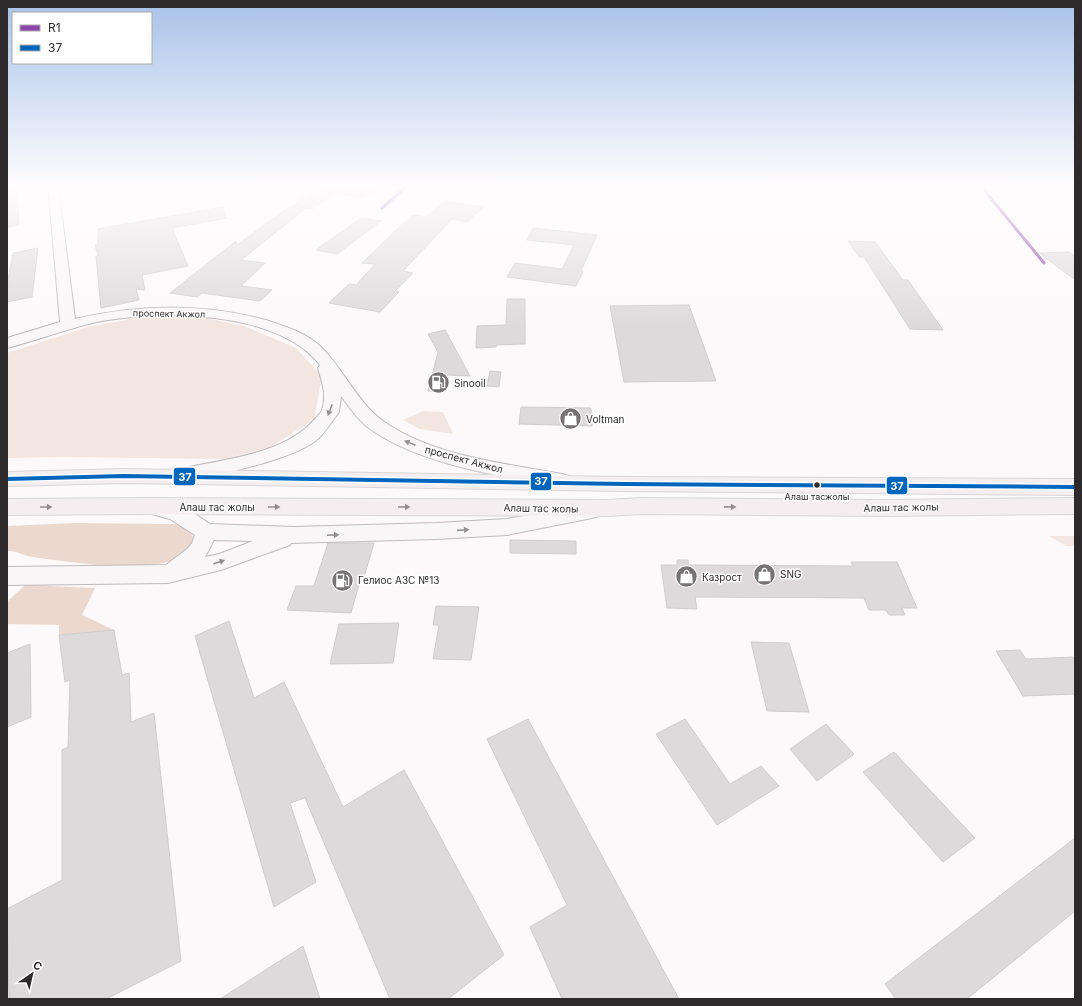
<svg xmlns="http://www.w3.org/2000/svg" width="1082" height="1006" viewBox="0 0 1082 1006" font-family="Inter,sans-serif">
	<rect width="100%" height="100%" fill="#fdf9fa"/>
	<path fill="#f3e5e0" d="M196,316L244,326L296,348L322,376L314,420L268,448L223,459L63,457L7,458V353L88,327L141,317Z
		M423,411L443,412L453,434L420,429L403,420Z
		M1049,536H1075V546H1066Z"/>
	<path fill="#ebd9d0" d="M74,523L176,524L192,532L194,542C187,548 181,556 173,560C143,573 66,562 33,557C24,556 16,550 7,551V526Z
		M25,585L95,588L82,615L114,630L59,635V625L7,624V602Z"/>
	<path fill="#dedadb" stroke="#cfcccc" d="M326,186H384L361,198L335,192L312,209L292,206L306,196Z
		M7,189H17L19,225L7,227Z
		M444,201L483,207L467,222L452,219L403,271L413,273L395,291L399,292L380,312L329,303L349,284L356,285L375,264L362,263L412,215L426,217Z
		M223,207L227,218L172,228L188,266L142,275L145,290L136,289L139,300L101,308L96,256H98L95,245L98,244V229Z
		M289,207L305,209L241,260L265,263L241,286L272,290L260,301L202,293L197,297L170,293L236,241L237,245Z
		M361,218L381,221L337,254L316,250Z
		M533,228L597,235L581,271L583,272L576,286L507,277L515,263L562,269L574,245L527,240Z
		M848,241L875,242L903,280H908L943,330L910,329L864,257H859Z
		M38,248L32,297L7,302V286L13,253Z
		M1069,252L1075,256V280L1039,253Z
		M507,299H525V344L496,345V347L476,348L477,326L506,325Z
		M689,305L716,381L624,382L610,306Z
		M445,330L470,376L448,375L445,391H428L438,352L428,334Z
		M490,371L501,372L499,387L487,386Z
		M521,407L591,408L592,426L519,424Z
		M510,540L576,541V554L510,553Z
		M328,543H374L365,574H362L351,613L287,610L296,586H314Z
		M677,560H688L689,565L853,566L851,562H897L917,608H902L905,615H889L886,610H869L864,598L695,597L697,609L667,608L661,565H677Z
		M436,606L479,607L471,660L433,659L439,625H433Z
		M229,621L254,698L284,682L343,807L404,770L504,955L448,999H390L305,798L290,803L316,882L274,907L195,636Z
		M399,623L393,663L330,664L339,624Z
		M114,630L122,675L129,673L131,722L154,713L181,961L106,999H9L7,909L62,880V750L68,747L70,680L65,682L59,635Z
		M751,642L789,643L809,712L767,711Z
		M30,644L31,717L7,727V653Z
		M1020,650L1026,659L1075,657V694L1023,696L996,651Z
		M528,719L679,999H562L530,927L567,905L487,739Z
		M685,719L730,784L761,766L779,786L717,825L656,734Z
		M826,724L854,754L817,781L790,749Z
		M894,752L975,838L943,862L863,772Z
		M1075,838V911L967,999H896L885,984Z
		M303,946L320,999H220Z"/>
	<g fill="none" stroke-linecap="round" stroke-linejoin="round">
		<defs>
			<path id="secondary" d="M48,186H58L75,319C138,304 203,303 266,320C284,326 305,332 320,346C345,370 358,406 389,425C439,457 504,463 562,474L569,476L572,481L569,486L562,488C503,476 427,466 376,433C361,424 351,410 341,396L339,412L336,416C331,423 325,432 319,438C292,462 212,475 175,484L168,482L165,477L168,472C214,459 282,458 315,419C317,416 321,413 322,410C327,395 322,382 318,368L320,365C277,310 160,310 97,322C66,329 38,340 7,348V338L60,322Z
				M151,500L183,508L195,514L210,524L294,527L436,523L507,519L592,504L599,506L602,511L599,516L592,518L507,535L436,539L291,543L290,545L221,570L168,583L7,585V567L166,565L187,549L192,543L195,535L170,519L144,512L141,507L144,502ZM214,540L253,541L219,554L205,557Z"/>
			<path id="primary" d="M123,469L624,477L1075,479V495L624,491L123,483L7,486V472Z
				M147,498L606,500L641,498L885,500L1075,498V514L885,516L641,514L606,516L147,514L7,515V499Z"/>
		</defs>
		<use href="#secondary" stroke="#bebabb" stroke-width="2"/>
		<use href="#primary" stroke="#d9d6d7" stroke-width="2"/>
		<use href="#secondary" fill="#f9f6f7" fill-rule="evenodd"/>
		<use href="#primary" fill="#f4eef1" fill-rule="evenodd"/>
		<defs>
			<path id="bus-1" d="M7,479L123,476L624,484L1075,487"/>
		</defs>
		<use href="#bus-1" stroke="#fff" stroke-width="7"/>
		<use href="#bus-1" stroke="#0065bd" stroke-width="4"/>
		<defs>
			<path id="rail-1" d="M986,186L985,191L1044,263
				M382,208L407,186"/>
		</defs>
		<use href="#rail-1" stroke="#fff" stroke-width="5"/>
		<use href="#rail-1" stroke="#8e44ad" stroke-width="3"/>
	</g>
	<defs><path id="oneway-solid" d="M-6-.8H1V-3.2L6.5 0L1 3.2V.8H-6Z"/></defs>
	<g fill="#949091">
		<use href="#oneway-solid" transform="translate(330 410) rotate(111)"/>
		<use href="#oneway-solid" transform="translate(410 443) rotate(-158)"/>
		<use href="#oneway-solid" transform="translate(463 530) rotate(-4)"/>
		<use href="#oneway-solid" transform="translate(333 535) rotate(-2)"/>
		<use href="#oneway-solid" transform="translate(219 562) rotate(-18)"/>
	</g>
	<g fill="#918c8e">
		<use href="#oneway-solid" transform="translate(46 507)"/>
		<use href="#oneway-solid" transform="translate(274 507)"/>
		<use href="#oneway-solid" transform="translate(404 507)"/>
		<use href="#oneway-solid" transform="translate(730 507) rotate(1)"/>
	</g>
	<linearGradient id="sky" x2="0" y2="1"><stop stop-color="#a8c2e9"/><stop offset="0.57" stop-color="#fefcfd"/><stop offset="1" stop-color="#fefcfd" stop-opacity="0"/></linearGradient>
	<rect width="1082" height="327" fill="url(#sky)"/>
	<defs>
		<symbol id="fuel-disc" viewBox="-11 -11 22 22"><circle r="9.5" fill="#767273" stroke="#fff"/><path d="M-5.5-6h7V0h2V4h1.3V-2.5L3-4.5l.8-.8L6-3V5H2.5V1h-1V6h-7ZM-4.2-4.7v3.2H.2V-4.7Z" fill="#fff"/></symbol>
		<symbol id="shop-disc" viewBox="-11 -11 22 22"><circle r="9.5" fill="#767273" stroke="#fff"/><path d="M-5-2.5h2.3a2.7 3.5 0 0 1 5.4 0H5L5.5 6h-11ZM-1.5-2.5h3a1.5 2.3 0 0 0-3 0Z" fill="#fff"/></symbol>
	</defs>
	<g fill-rule="evenodd">
		<use href="#fuel-disc" x="426" y="370" width="25" height="25"/>
		<use href="#shop-disc" x="558" y="406" width="25" height="25"/>
		<use href="#shop-disc" x="752" y="562" width="25" height="25"/>
		<use href="#shop-disc" x="674" y="564" width="25" height="25"/>
		<use href="#fuel-disc" x="330" y="568" width="25" height="25"/>
	</g>
	<circle fill="#2e2a2b" stroke="#fff" stroke-width="1.5" cx="817" cy="485" r="3.5"/>
	<g text-anchor="middle" stroke-width="3" stroke-linejoin="round" paint-order="stroke">
		<g font-size="9" fill="#2e2a2b" stroke="#fff">
			<text transform="translate(169 314) rotate(1)" y="3">проспект Акжол</text>
		</g>
		<g font-size="9" fill="#2e2a2b" stroke="#fff">
			<text x="817" y="500">Алаш тасжолы</text>
		</g>
		<g font-size="10" fill="#2e2a2b" stroke="#fff" text-anchor="start">
			<text x="454" y="387">Sinooil</text>
			<text x="586" y="423">Voltman</text>
			<text x="780" y="578">SNG</text>
			<text x="702" y="581">Казрост</text>
			<text x="358" y="584">Гелиос АЗС №13</text>
		</g>
		<g font-size="10" fill="#2e2a2b" stroke="#fff">
			<text transform="translate(464 459) rotate(15)" y="4">проспект Акжол</text>
			<text x="217" y="511">Алаш тас жолы</text>
			<text transform="translate(901 507) rotate(-1)" y="4">Алаш тас жолы</text>
			<text transform="translate(541 508) rotate(1)" y="4">Алаш тас жолы</text>
		</g>
	</g>
	<g stroke="#fff" stroke-width="1.5">
		<rect x="173" y="467" width="23" height="19" rx="4" fill="#0065bd"/>
		<rect x="530" y="472" width="22" height="19" rx="4" fill="#0065bd"/>
		<rect x="886" y="476" width="22" height="19" rx="4" fill="#0065bd"/>
	</g>
	<g font-size="11" text-anchor="middle" font-weight="bold" fill="#fff">
		<text x="185" y="481">37</text>
		<text x="541" y="485">37</text>
		<text x="897" y="490">37</text>
	</g>
	<rect width="1082" height="1006" fill="none" stroke="#2e2a2b" stroke-width="16"/>
	<rect x="12" y="12" width="140" height="52" fill="#ffffff" stroke="#abaaaa"/>
	<rect x="20" y="25" width="20" height="6" fill="#8e44ad" stroke="#abaaaa"/>
	<text x="48" y="32" font-size="12" fill="#2e2a2b">R1</text>
	<rect x="20" y="45" width="20" height="6" fill="#0065bd" stroke="#abaaaa"/>
	<text x="48" y="52" font-size="12" fill="#2e2a2b">37</text>
	<g transform="translate(32 974) rotate(34)" stroke="#ffffff" stroke-width="3" paint-order="stroke">
	<path d="M0-3L7 15L0 10L-7 15Z" fill="#2e2a2b"/>
	<text y="-6" font-size="11" font-weight="bold" text-anchor="middle" fill="#2e2a2b">С</text>
	</g>
</svg>
